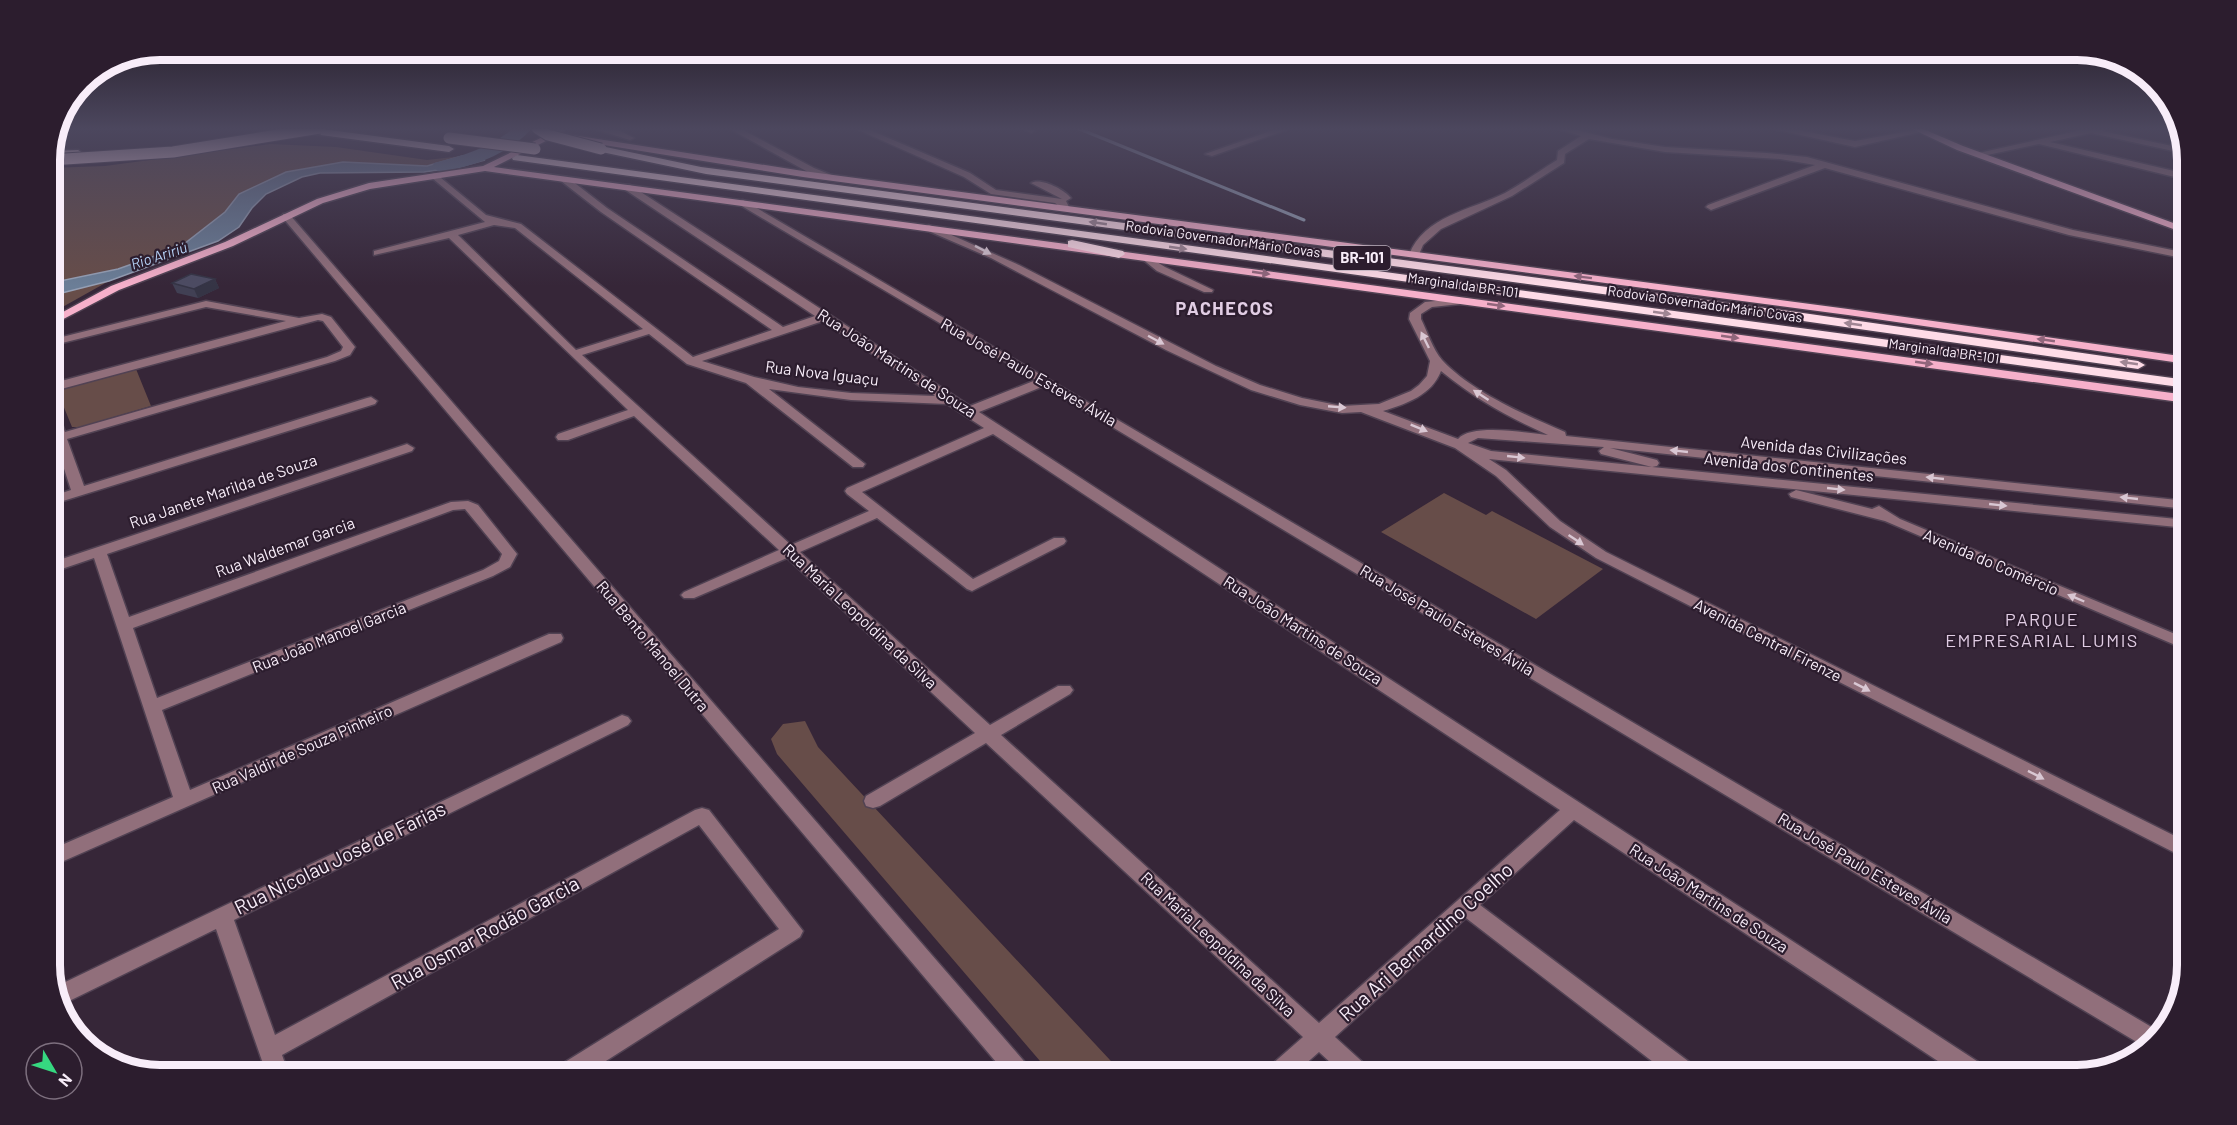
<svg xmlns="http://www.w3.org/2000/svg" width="2237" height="1125" viewBox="0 0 2237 1125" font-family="Barlow,sans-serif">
	<rect width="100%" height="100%" fill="#362638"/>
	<path fill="#674d49" d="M270,144L336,147L427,160L462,156L427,166L343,162L239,194L225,212L180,247L118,269L50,283V168L105,166Z
		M109,281L50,314V296Z
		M136,369L151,406L80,427H72L58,393L66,388Z
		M1444,493L1486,515L1492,511L1603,569L1536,619L1381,532Z
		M805,721L818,747L1124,1075H1052L777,754L771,739L783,724Z"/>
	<path fill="#6b7e97" stroke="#959fb4" stroke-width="1.5" d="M462,156L485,160L459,167L424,172L320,173L302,177L266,194L252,208L239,227L218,241L109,281L50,296V283L118,269L180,247L225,212L239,194L286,172L343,162L427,166Z"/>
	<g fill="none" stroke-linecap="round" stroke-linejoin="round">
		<path stroke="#959fb4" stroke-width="3" d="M1077,128L1304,220"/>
		<path fill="#6b7e97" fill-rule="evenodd" d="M514,128H532C510,154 472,167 440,172L432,167L434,163C464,156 489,148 514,128Z"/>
		<defs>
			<path id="minor" d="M557,128H567L556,136H550V132Z
				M591,128L620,131L634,138L630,140Z
				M728,128H739L814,168L839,178L835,181L808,172Z
				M854,128H865L970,173L996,190L1062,199L1031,183C1040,177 1064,189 1071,198L1066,201L1069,207L1064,210L1055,203L991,194L964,177Z
				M1021,128H1032L1035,131L1031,133Z
				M1279,128H1292L1212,156L1205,154Z
				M1555,128H1569L1612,139L1665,147L1767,153L1807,157L2073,230L2187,253V259L2069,235L1825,168L1711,210L1706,207L1708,205L1815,165L1780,159L1665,152L1589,139L1565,154L1564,163L1512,196L1441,229L1423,245L1418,257H1410L1409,255C1424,216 1471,210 1505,193C1523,183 1539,171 1557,160L1558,151L1581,136Z
				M1769,128H1787L1855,141L1921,129L1925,131L1855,147Z
				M2091,128H2108L2102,131L2186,149L2187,154L2091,133L2050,142L2187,174V180L2039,144L1978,157L1974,154Z
				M435,173L486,215L521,224L693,357L772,330L601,212L561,181V177H567L607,208L783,327L815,316L624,189V185H630L970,406L1036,380L735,202L743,200L2160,1032L2145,1047L1044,386L979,412L1986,1067L1990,1075H1959L1574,820L1480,905L1696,1067L1699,1075H1670L1466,918L1335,1037L1368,1067L1371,1075H1344L1319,1052L1293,1075H1266L1269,1067L1303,1037L986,743L880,806L873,808L866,806L864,801L866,796L975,733L787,558L694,598H684L681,595L684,592L779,550L634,416L568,440H558L556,437L558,434L628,410L449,238L374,255V251L485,222L432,178V174ZM494,225L515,228L643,329L576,350L458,235ZM823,321L935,396L851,393L798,387L754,377L702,361ZM649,334L687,364L746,383L853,467H863L865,464L769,389L851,400L947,404L984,428L847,488L845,491L847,494L869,511L791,545L582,355ZM993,434L1560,810L1319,1023L1001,735L1070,694L1073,690L1070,686H1058L990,725L800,552L877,518L967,589L972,591L1064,544L1066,541L1064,538H1054L973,579L862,492Z
				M283,214H289L1029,1067L1032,1075H1007L283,218Z
				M929,225L1019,265L1216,366L1260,385L1302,398L1342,406L1379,404L1411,391L1419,385L1427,376L1430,361L1409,319L1410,313L1425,302L1466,298L1470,299V303L1432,307L1421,314V319C1427,331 1433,350 1442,360C1472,392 1525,415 1565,432L1566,436L2187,501V509L1610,448L1657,460L1659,463L1657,466L1652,467L1601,454L1599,451L1604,447L1478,438L1468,443L1491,451L2187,520V528L1489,459L1506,470L1560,521L1606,552L2187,842V859L1596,558L1550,527L1496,476L1455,448L1361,412L1342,413L1300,405L1251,390L1166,350L991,258L926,230V226ZM1441,371C1477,400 1506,416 1548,435C1527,433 1472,423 1458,439L1383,411C1406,404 1432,395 1441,371Z
				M1146,255L1165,267L1213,290L1212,292H1204L1157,271L1141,258Z
				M206,301L299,318L322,314L331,317L355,347L350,355L335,361L67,439L84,486L367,398L371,397L377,401L375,404L50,505V497L71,490L50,426V404L56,408L65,432L327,357L341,351L343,347L323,321L318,320L50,392V384L286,321L206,307L50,346V340Z
				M407,444L414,448L412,451L107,554L129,617L451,502L468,501L478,505L517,554L510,567L493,576L162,710L190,790L549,634H561L563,638L561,642L50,867V850L173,797L94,558L50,573V563ZM465,509L502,554L499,561L483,570L157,698L133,628L453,510Z
				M1796,490L1872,509L1879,506L1900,519L2187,639V650L1885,521L1791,497L1789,494Z
				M622,715L628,717L631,721L628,725L234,920L275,1035L695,810L702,808L709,810L803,931L800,937L584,1075H553L557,1067L779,929L699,825L282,1055L289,1075H267L216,929L61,1005L55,987Z"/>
			<path id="major" d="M1910,128H1921L1963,146L2187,228V234L1957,150Z
				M553,132L803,171L1848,309L2187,357V364L1848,315L803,177L554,137L494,167L2187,395V403L485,171L370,189L323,203L233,246L119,290L50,326V319L111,286L225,242L317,199L369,183L483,166Z"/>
			<path id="highway" d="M294,128H315L449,146L454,149L449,152L298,132Z
				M601,146L701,167L1796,312L2138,361L2145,365L2138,369L1796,320L706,174L597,151L596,149Z
				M78,150L83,153L82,155L50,157L51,151Z
				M517,155L2187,380V388L513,160L512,158Z
				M1072,240L1123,251L1125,254L1119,258L1068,247V241Z"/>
		</defs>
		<use href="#minor" stroke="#514253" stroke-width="3"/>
		<use href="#major" stroke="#514253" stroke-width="3"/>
		<use href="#highway" stroke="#514253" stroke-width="3"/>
		<use href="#minor" fill="#916f7b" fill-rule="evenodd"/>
		<use href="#major" fill="#f6b0ca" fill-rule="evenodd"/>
		<use href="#highway" fill="#fedbe7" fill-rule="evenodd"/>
		<defs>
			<path id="highway-bridge" d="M537,128L548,135L601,149
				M449,138L535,149
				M50,160L173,152L320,128"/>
		</defs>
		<use href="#highway-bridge" stroke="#514253" stroke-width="13" stroke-linecap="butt"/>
		<use href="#highway-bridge" stroke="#fedbe7" stroke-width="11"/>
	</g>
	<path fill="#414054" d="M215,279L219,288L198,298L177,293L172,283Z"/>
	<path fill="#353445" d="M215,279L219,288L198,298L194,289Z"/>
	<path fill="#4c4b62" stroke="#353445" stroke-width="1.5" d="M191,274L215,279L194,289L172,283Z"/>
	<defs><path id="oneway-solid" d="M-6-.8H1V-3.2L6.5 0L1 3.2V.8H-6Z" transform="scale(1.5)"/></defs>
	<g fill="#a08694">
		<use href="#oneway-solid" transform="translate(1098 223) rotate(-172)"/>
		<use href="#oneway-solid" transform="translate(1178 248) rotate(8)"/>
		<use href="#oneway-solid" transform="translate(1662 313) rotate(8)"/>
		<use href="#oneway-solid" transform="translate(1853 324) rotate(-172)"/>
		<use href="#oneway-solid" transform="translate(2129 363) rotate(-172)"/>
	</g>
	<g fill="#d9c7d3">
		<use href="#oneway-solid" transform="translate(983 250) rotate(27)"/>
		<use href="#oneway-solid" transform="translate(1156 340) rotate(28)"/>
		<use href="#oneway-solid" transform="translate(1425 340) rotate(-116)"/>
		<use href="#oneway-solid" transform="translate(1481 395) rotate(-147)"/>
		<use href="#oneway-solid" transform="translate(1337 407) rotate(5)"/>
		<use href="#oneway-solid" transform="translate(1419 428) rotate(22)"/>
		<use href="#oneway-solid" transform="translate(1679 451) rotate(-174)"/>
		<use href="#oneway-solid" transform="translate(1516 457) rotate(6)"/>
		<use href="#oneway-solid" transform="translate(1935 478) rotate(-174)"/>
		<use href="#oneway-solid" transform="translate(1836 489) rotate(6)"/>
		<use href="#oneway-solid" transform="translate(2129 498) rotate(-174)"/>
		<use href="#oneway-solid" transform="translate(1998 505) rotate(6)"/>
		<use href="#oneway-solid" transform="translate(1576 540) rotate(34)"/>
		<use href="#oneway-solid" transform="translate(2076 598) rotate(-157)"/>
		<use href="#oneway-solid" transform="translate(1862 687) rotate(27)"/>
		<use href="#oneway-solid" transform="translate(2036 775) rotate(27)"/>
	</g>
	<g fill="#91667c">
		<use href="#oneway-solid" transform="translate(1261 273) rotate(8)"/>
		<use href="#oneway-solid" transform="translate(1583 277) rotate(-173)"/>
		<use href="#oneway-solid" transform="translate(1496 305) rotate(8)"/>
		<use href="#oneway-solid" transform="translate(1730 337) rotate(8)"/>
		<use href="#oneway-solid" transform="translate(2046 340) rotate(-172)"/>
		<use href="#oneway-solid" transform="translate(1924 363) rotate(8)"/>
	</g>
	<linearGradient id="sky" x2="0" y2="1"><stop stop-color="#1e151f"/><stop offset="0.45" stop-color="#4c475e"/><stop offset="1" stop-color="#4c475e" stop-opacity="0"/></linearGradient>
	<rect width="2237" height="286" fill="url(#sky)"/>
	<g text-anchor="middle" stroke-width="4.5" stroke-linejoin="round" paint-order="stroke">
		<g font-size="14" fill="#f8edf9" stroke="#2c1d2e">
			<text transform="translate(1223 239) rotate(8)" y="5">Rodovia Governador Mário Covas</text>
			<text transform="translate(1463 285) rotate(8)" y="5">Marginal da BR-101</text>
			<text transform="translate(1705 304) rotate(8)" y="5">Rodovia Governador Mário Covas</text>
			<text transform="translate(1944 351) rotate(8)" y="5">Marginal da BR-101</text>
		</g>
		<g font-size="15" font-style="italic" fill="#b6d2f7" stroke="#2c1d2e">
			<text transform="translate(159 256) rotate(-18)" y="5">Rio Aririú</text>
		</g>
		<rect fill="#2c1d2e" stroke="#bbafbc" stroke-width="1.5" x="1333.5" y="246" width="57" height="24" rx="4.5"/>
		<g font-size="15" font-weight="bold" fill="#f8edf9">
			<text x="1362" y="263">BR-101</text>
		</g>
		<g font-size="16" fill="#f8edf9" stroke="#2c1d2e">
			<text transform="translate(897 363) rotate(33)" y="6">Rua João Martins de Souza</text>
			<text transform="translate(1029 372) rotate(30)" y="6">Rua José Paulo Esteves Ávila</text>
			<text transform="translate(822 373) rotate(7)" y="6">Rua Nova Iguaçu</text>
			<text transform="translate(1824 450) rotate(6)" y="6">Avenida das Civilizações</text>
			<text transform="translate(1789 467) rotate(6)" y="6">Avenida dos Continentes</text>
			<text transform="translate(223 491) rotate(-19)" y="6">Rua Janete Marilda de Souza</text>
			<text transform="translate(285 547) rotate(-20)" y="6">Rua Waldemar Garcia</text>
			<text transform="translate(1991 562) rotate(23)" y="6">Avenida do Comércio</text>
			<text transform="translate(860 616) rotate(43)" y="6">Rua Maria Leopoldina da Silva</text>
			<text transform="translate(1447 620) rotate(31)" y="6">Rua José Paulo Esteves Ávila</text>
			<text transform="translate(1303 630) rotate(33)" y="6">Rua João Martins de Souza</text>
			<text transform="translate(329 637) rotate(-22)" y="6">Rua João Manoel Garcia</text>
			<text transform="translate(1768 640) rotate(27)" y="6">Avenida Central Firenze</text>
			<text transform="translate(653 646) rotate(50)" y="6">Rua Bento Manoel Dutra</text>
			<text transform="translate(302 749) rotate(-24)" y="6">Rua Valdir de Souza Pinheiro</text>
			<text transform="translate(1865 868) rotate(31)" y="6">Rua José Paulo Esteves Ávila</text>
			<text transform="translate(1709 898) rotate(33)" y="6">Rua João Martins de Souza</text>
			<text transform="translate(1218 944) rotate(43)" y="6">Rua Maria Leopoldina da Silva</text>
		</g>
		<g font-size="18" font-weight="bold" letter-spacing="1.5" fill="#e1cde4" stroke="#2c1d2e">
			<text x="1225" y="315">PACHECOS</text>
		</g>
		<g font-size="18" letter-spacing="1.5" fill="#e1cde4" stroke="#2c1d2e">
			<text x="2042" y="626">PARQUE<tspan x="2042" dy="21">EMPRESARIAL LUMIS</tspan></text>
		</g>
		<g font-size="20" fill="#f8edf9" stroke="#2c1d2e">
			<text transform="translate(340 858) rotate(-26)" y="7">Rua Nicolau José de Farias</text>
			<text transform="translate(485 933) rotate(-29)" y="7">Rua Osmar Rodão Garcia</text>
			<text transform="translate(1426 942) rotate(-42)" y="7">Rua Ari Bernardino Coelho</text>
		</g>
	</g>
	<path d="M0 0H2237V1125H0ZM160 60H2077A100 100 0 0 1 2177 160V965A100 100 0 0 1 2077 1065H160A100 100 0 0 1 60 965V160A100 100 0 0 1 160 60Z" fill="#2c1d2e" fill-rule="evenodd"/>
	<path fill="none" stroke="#f8edf9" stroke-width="8" d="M160 60H2077A100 100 0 0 1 2177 160V965A100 100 0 0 1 2077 1065H160A100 100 0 0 1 60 965V160A100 100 0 0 1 160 60Z"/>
	<g transform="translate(54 1071) rotate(129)"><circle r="28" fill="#2c1d2e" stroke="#7e707f" stroke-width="1.5"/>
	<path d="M0-4.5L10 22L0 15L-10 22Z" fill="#36d880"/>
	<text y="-9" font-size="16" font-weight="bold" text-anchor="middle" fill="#f8edf9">N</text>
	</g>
</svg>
